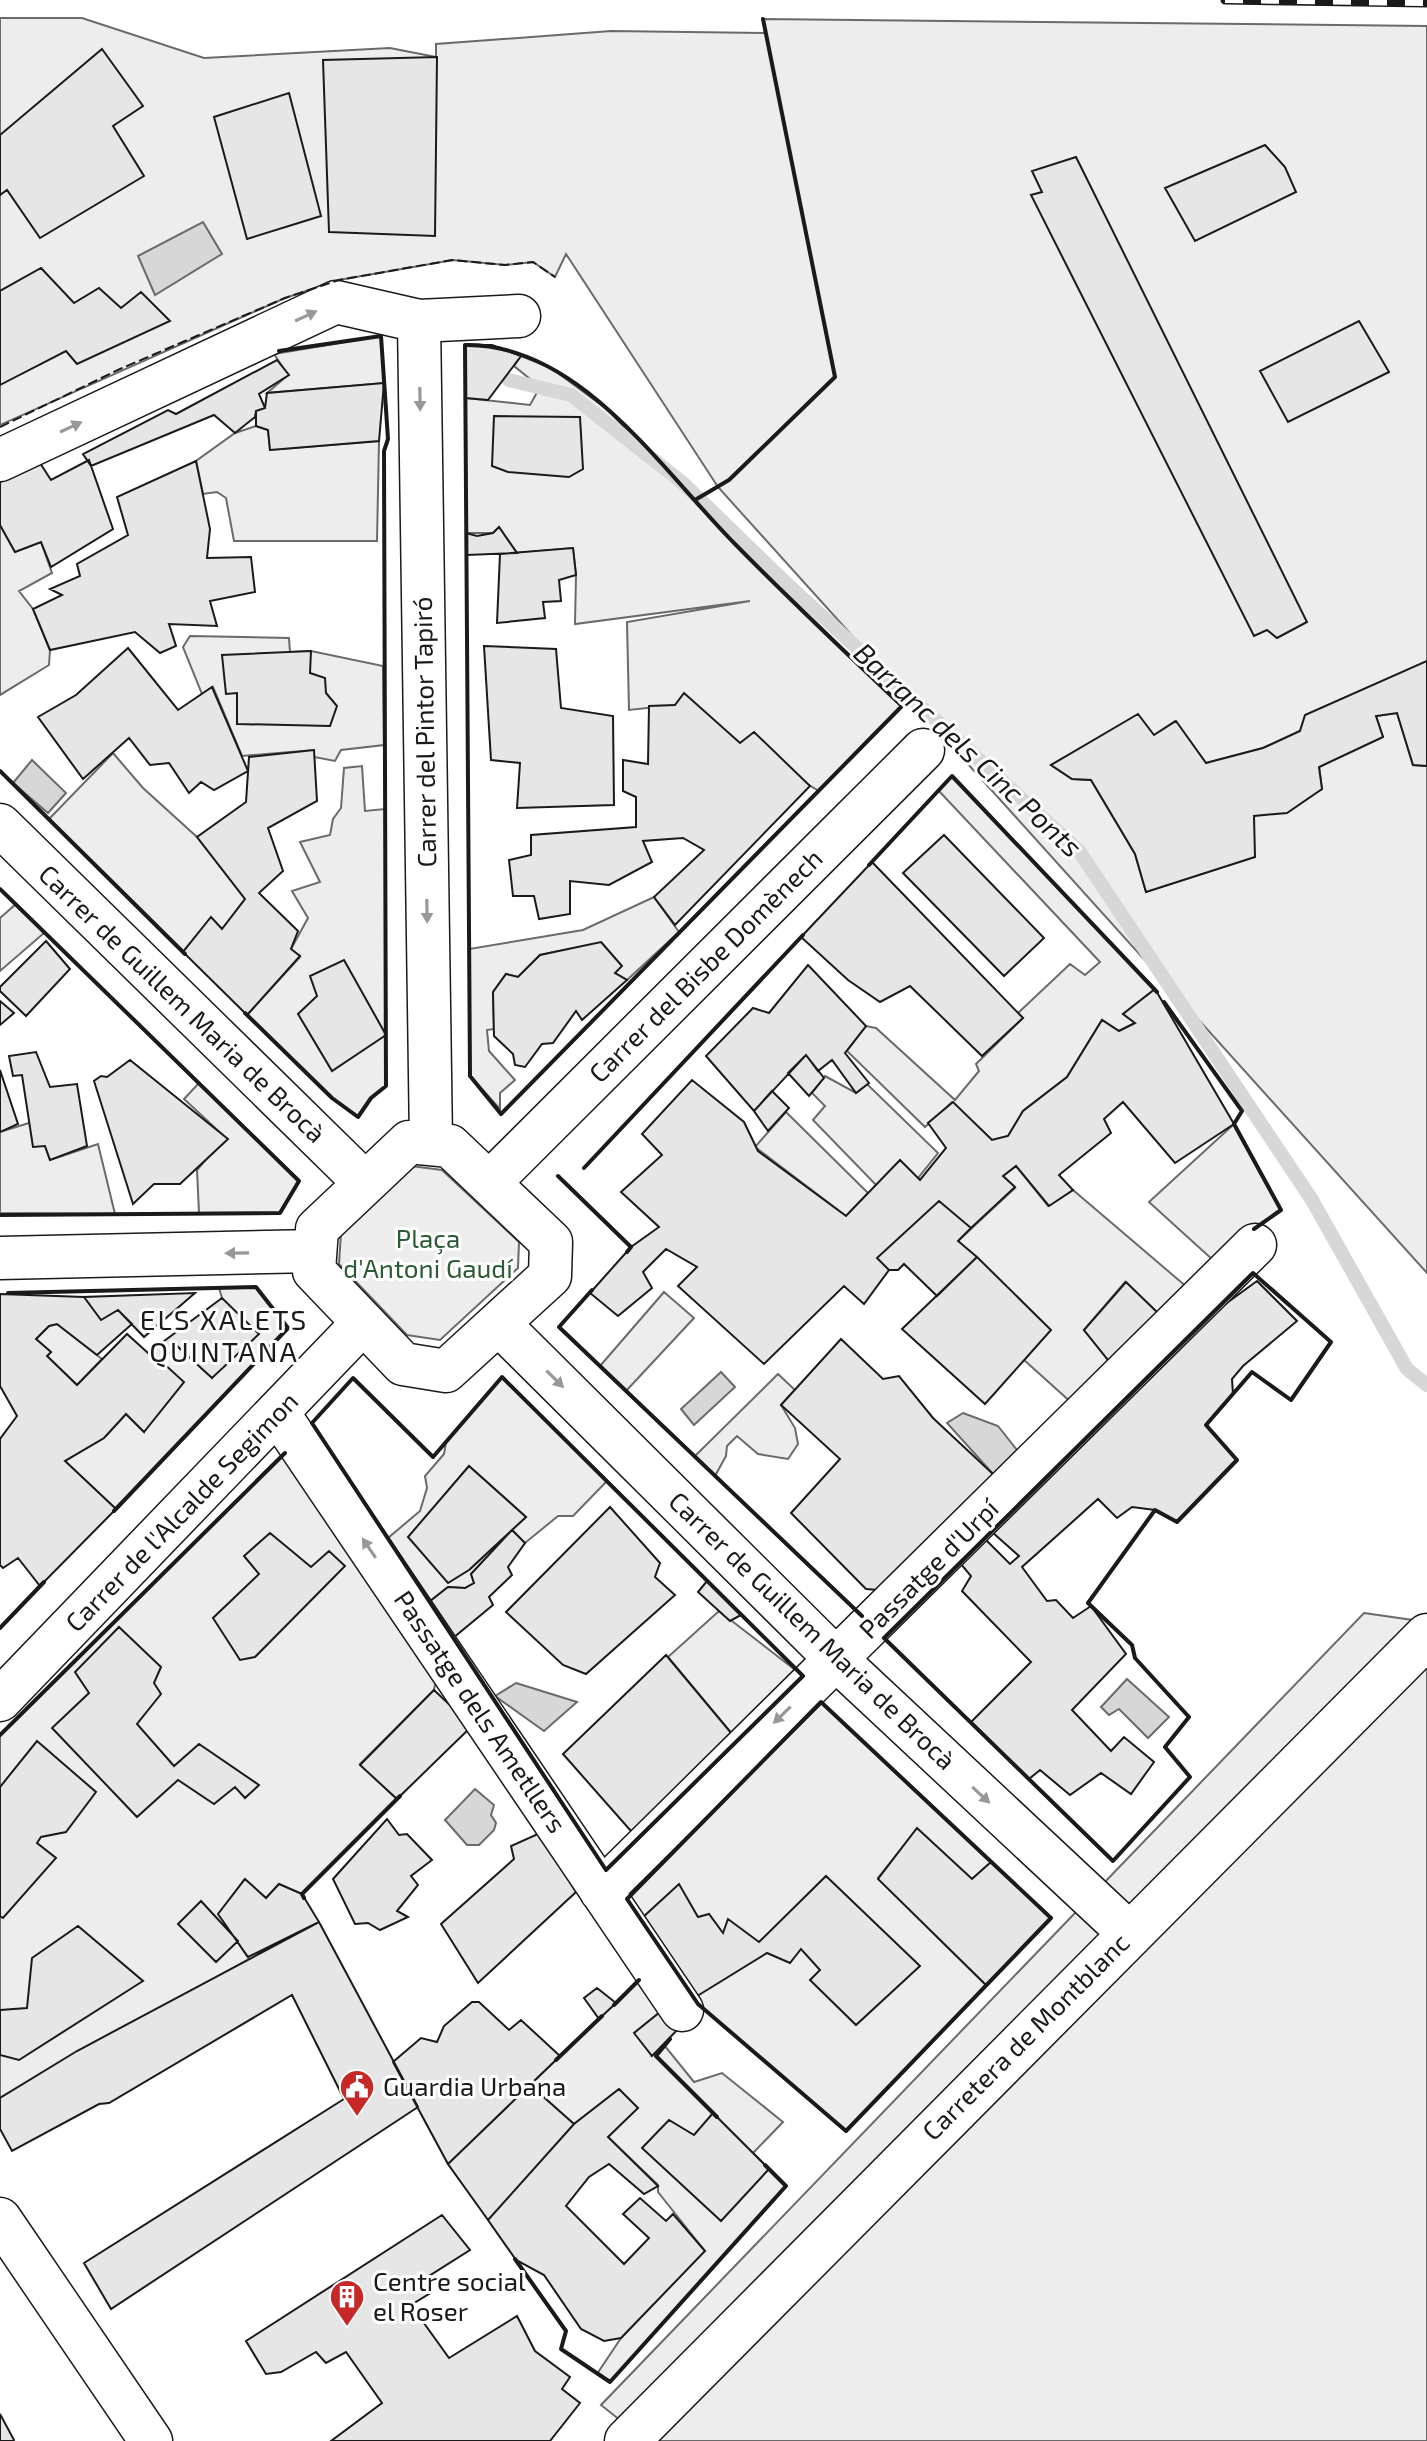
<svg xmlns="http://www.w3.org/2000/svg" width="1427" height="2441" viewBox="0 0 1427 2441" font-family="'Exo 2',sans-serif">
	<rect width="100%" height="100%" fill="#fff"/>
	<path fill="#ededed" stroke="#6a6a6a" stroke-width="2" d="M0,18H82L204,58L390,48L436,57V44L611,31L765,33L763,19L1427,26V661L1306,715L1300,731L1263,748L1206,763L1175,721L1154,735L1081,748L1051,765L1072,779L1091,780L1135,854L1146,892L1254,857V816L1322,789L1319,767L1383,737L1376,716L1397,713L1413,765L1427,766V1273L718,487L566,254L555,277L533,262L505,265L453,260L339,280L285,298L0,425Z
		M381,336L384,383L267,393L288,375L274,354Z
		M521,356L551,368L608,410L733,542L902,706L819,791L675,705L629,710L627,622L750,601L575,624L576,575L573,548L517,553L499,527L493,533H466V398L530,405L540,387L514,366Z
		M256,426L268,430L270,450L379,441L377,541H234L226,498L217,492L203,494L196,461L235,433Z
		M0,525L15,552L41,542L52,573L19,591L33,609L50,650L49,665L0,695Z
		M190,636L289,638L290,652L311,651L383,666L384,745L341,750L335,761L314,757V750L242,756L213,687L202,694L183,647Z
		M113,753L143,788L197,837L245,899L222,929L211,918L183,952L49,819Z
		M362,766L365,811L385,809L386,1086L371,1098L358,1117L332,1098L247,1015L300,957L291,949L308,918L292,891L320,882L300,842L330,835L333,819L341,808L344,768Z
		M952,776L1155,989L1123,1014L1135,1023L1119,1031L1102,1020L1067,1077L1023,1111L1008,1136L992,1140L952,1102L925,1127L847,1051L866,1026L876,1028L955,1100L979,1071L976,1064L1023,1018L1018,1013L1070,964L1085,975L1100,962L938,790Z
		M654,897L679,932L627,980L615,973L621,965L600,943L540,955L518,977L506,974L493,992L494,1029L487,1030L489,1051L515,1080L500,1093V1109L470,1076L469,949L583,930Z
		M16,904L44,933L0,971V918Z
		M825,1076L856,1093L867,1084L938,1153L918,1178L876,1185L813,1120L825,1106L812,1093Z
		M199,1083L299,1181L280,1213H199L197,1170L225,1137L184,1099Z
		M786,1112L868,1193L846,1216L755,1147Z
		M29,1123L45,1146L50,1160L98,1144L115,1214L0,1213V1132Z
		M1234,1124L1281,1210L1214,1261L1149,1202Z
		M411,1166L442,1170L519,1242L518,1268L440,1340L407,1335L339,1264L341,1233Z
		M1016,1166L1048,1206L1073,1190L1188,1288L1161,1316L1125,1282L1084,1330L1112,1365L1073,1404L1024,1360L1050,1330L958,1241L1015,1188L1003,1176Z
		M256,1287L288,1328L116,1509L65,1461L104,1438L126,1414L144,1432L162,1362L176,1345L212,1378L222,1298L219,1288Z
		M664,1292L694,1318L626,1391L600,1366Z
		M57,1324L102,1359L77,1385L47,1356L51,1352L36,1339L49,1326Z
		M778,1374L795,1390L781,1405L795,1428L798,1444L788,1459L758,1454L737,1436L727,1446L726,1456L715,1476L695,1456Z
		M502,1377L607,1481L573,1516H558L525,1543L512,1530L526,1517L469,1466L409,1537L469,1570L509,1533L471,1574L474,1583L465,1588L448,1587L429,1602L388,1538L420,1511L427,1488L425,1476L444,1454L446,1442Z
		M284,1453L437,1674L434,1690L360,1764L397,1799L302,1894L279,1884L266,1898L244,1880L219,1914L249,1959L0,2098V1735Z
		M719,1611L803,1676L737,1740L668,1657Z
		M1364,1613L1427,1622V2441H646L601,2405Z
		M821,1702L991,1862L972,1879L917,1829L878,1878L986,1985L846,2131L698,2004L627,1899Z
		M639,1980L665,2008L652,2055L665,2046L694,2082L722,2073L783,2122L753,2153L786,2186L610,2382L597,2374L621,2338L704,2250L658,2192V2185L608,2137L637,2108L619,2089L574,2124L530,2085Z"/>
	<path fill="#d7d7d7" stroke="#6a6a6a" stroke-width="2" d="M203,222L222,254L155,295L138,256Z
		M32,760L66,793L48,813L13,783Z
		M721,1372L735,1387L694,1425L681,1409Z
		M963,1413L998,1426L1017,1450L994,1475L947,1423Z
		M1127,1679L1169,1717L1148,1738L1119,1709L1109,1715L1101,1707Z
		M516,1683L577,1702L544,1731L495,1696Z
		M475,1789L494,1805L491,1815L496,1823L494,1830L479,1845H467L445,1820Z"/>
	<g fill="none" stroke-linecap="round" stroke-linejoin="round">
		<path stroke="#d7d7d7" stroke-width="14" d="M509,380L571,395L683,483L787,584L1079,851L1312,1200L1407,1369L1427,1385"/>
	</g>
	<path fill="#e6e6e6" stroke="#1a1a1a" stroke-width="2" d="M102,49L143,106L113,126L144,176L40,238L7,190L0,195V135Z
		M437,57L435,236L329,232L323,60Z
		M289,93L321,216L247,239L214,117Z
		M1265,145L1285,167L1296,192L1195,241L1165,188Z
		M1076,157L1307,622L1277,638L1267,630L1254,636L1031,195L1042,192L1032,171Z
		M41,268L74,303L99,288L121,308L141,292L170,321L77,364L66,351L0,385V291Z
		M1359,321L1389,372L1288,422L1260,371Z
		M465,345H492L521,356L488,400L466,398Z
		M277,360L289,375L259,394L265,408L256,411L255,417L235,433L214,415L91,466L83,454L168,410L176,414Z
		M384,383L379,441L270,450L268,430L256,426V411L265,408L267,393Z
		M494,416L580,417L583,469L569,477L508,472L492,466Z
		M89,460L113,529L51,567L41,542L15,552L0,525V482L40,463L51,480Z
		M196,461L210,529L207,558L251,557L255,592L210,601L217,626L169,624L176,646L160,653L135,632L50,650L33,609L62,595L50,589L80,576L77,564L128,535L117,497Z
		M499,527L517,553L467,555L466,533L477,536L493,533Z
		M573,548L576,575L559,580L561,601L543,602L545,618L497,623L500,554Z
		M484,646L556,649L561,708L613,716L614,805L517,808L520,763L491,760Z
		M128,648L178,710L212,687L248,771L214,790L201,782L189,793L169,763L150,765L129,738L83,779L38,717L76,695Z
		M311,651L310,673L325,678L326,693L337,706L330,726L237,724V693L226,694L222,655Z
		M1427,661V766L1413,765L1397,713L1376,716L1383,737L1319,767L1322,789L1287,813L1254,816L1255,857L1146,892L1135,854L1091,780L1072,779L1051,765L1138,714L1154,735L1176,721L1206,763L1263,748L1300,731L1305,715Z
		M684,693L740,743L754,732L810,786L675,925L654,897L704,850L683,838L643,841L652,862L609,885L570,881V914L539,919L534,896H513L509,860L531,855V835L636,827V797L623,791V760L648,764L649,706L675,705Z
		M314,750L317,801L268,828L283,871L259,893L298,931L291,949L300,956L247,1015L183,952L211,917L222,929L245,899L197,837L246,802L249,757Z
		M944,835L1044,938L1004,976L903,873Z
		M872,862L1023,1018L982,1056L910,986L880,1002L848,980L801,937Z
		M46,941L70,969L26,1016L0,991V987Z
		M601,942L622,966L615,973L627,980L582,1020L576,1011L553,1043L542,1044L525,1067L515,1065L513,1054L494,1036L493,992L506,974L518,977L540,955Z
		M344,960L386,1035L332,1071L298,1014L317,996L310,976Z
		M808,965L866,1026L845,1053L869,1083L856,1093L832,1060L818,1071L806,1055L754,1111L706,1056L753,1008L769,1013Z
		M1155,989L1234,1124L1175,1163L1123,1102L1104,1119L1111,1133L1059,1175L1073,1190L1049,1206L1016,1166L1003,1176L1015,1187L971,1228L939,1201L877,1258L889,1270L864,1304L844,1286L764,1364L678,1286L697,1267L666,1249L643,1272L652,1288L618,1316L590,1293L631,1247L659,1227L621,1192L662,1155L642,1134L692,1080L744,1122L758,1151L846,1216L900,1160L920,1180L946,1148L928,1123L953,1102L992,1140L1008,1136L1023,1111L1067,1077L1102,1020L1119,1031L1135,1023L1123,1014Z
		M0,1001L14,1013L0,1025Z
		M36,1052L50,1087L77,1084L87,1146L50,1160L45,1146L33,1147L22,1075L13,1076L9,1056Z
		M806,1055L824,1078L809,1096L788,1073Z
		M130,1060L228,1139L180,1184H154L133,1204L94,1081L101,1076L107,1077Z
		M0,1070L18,1124L0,1132Z
		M772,1091L789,1108L768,1131L754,1111Z
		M939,1201L971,1228L958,1241L977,1257L937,1296L904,1264L898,1270H889L877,1258Z
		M977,1257L1051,1330L985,1404L902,1329Z
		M1257,1281L1297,1321L1243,1366L1232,1379L1233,1394L1206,1425L1237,1460L1177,1522L1155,1510L1132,1507L1117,1518L1098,1499L1022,1567L1047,1601L1056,1600L1073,1618L1091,1606L1126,1654L1072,1710L1111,1751L1124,1737L1154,1762L1131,1794L1101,1773L1070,1795L1040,1770L1029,1779L971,1722L1031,1662L962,1591L971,1576L960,1563L985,1539L1010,1564L1019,1556L992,1532L1209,1316Z
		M1126,1282L1161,1316L1112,1365L1084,1330Z
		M195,1293L144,1337L118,1310L101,1320L84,1297Z
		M0,1294L84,1297L101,1320L118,1310L132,1324L97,1355L57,1324L49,1326L36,1339L51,1352L47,1356L77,1385L127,1334L148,1353L222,1298L259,1334L212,1378L176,1345L162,1362L184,1382L144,1432L126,1414L104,1438L65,1461L116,1509L40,1586L18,1558L3,1568L0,1565V1439L17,1416L0,1386Z
		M841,1339L883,1379L899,1376L933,1418L994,1475L891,1591L866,1589L791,1513L840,1459L781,1405Z
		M469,1466L526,1517L469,1570L448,1583L408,1537Z
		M610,1507L660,1563L655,1577L675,1595L586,1674L563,1665L506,1612Z
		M512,1530L525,1543L508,1567L512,1575L489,1597L493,1605L453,1638L429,1602L448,1587L465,1588L474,1583L471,1574Z
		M270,1533L311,1567L329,1551L345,1566L255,1657L240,1660L213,1618L259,1574L244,1556Z
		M707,1581L741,1615L730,1621L698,1592Z
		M119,1627L161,1667L154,1683L161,1694L137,1724L174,1766L199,1744L259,1785L245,1798L235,1787L214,1804L178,1780L137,1817L52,1728L89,1693L75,1672Z
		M666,1655L737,1740L638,1839L563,1754Z
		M434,1690L472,1726L397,1799L360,1765Z
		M37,1741L96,1792L66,1832L41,1837L37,1843L56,1858L3,1918L0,1916V1787Z
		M387,1819L399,1835L407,1834L432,1860L411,1876L418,1885L397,1911L408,1917L380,1930L368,1923L355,1924L333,1879Z
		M917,1828L972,1879L991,1862L1051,1918L986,1985L878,1879Z
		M540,1833L576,1892L478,1983L441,1924L514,1859L511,1846Z
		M826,1876L920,1966L856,2025L810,1980L820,1970L801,1949L790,1963L767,1953L694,1998L641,1919L679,1884L698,1917L709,1914L723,1933L728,1919L759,1942Z
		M245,1879L266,1898L279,1884L302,1894L319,1922L248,1957L218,1914Z
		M201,1901L238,1941L216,1962L178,1924Z
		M319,1922L418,2107L111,2309L84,2263L344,2099L292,1995L109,2103L99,2104L12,2151L0,2129V2098L77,2051Z
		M78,1926L143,1981L19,2060L0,2055V2010L27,2008L32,1958Z
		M597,1988L616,2003L599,2019L584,1998Z
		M472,2002H479L509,2030L521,2020L560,2056L448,2164L393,2062L421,2038L437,2042L444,2026Z
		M665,2008L681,2026L652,2056L634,2033Z
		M530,2085L574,2124L488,2220L448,2164Z
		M619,2089L638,2108L608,2137L658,2186L644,2194L609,2164L589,2177L566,2206L624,2264L649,2238L623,2214L640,2198L666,2221L673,2214L705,2251L621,2338L604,2341L581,2329L544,2275L516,2260L488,2220L574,2124Z
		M713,2113L769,2169L721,2221L642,2148L669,2120L694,2135Z
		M442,2215L470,2250L426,2278L432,2292L411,2305L449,2358L517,2316L535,2351L570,2377L562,2389L580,2403L550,2441H331L382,2403L346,2352L326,2363L316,2352L281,2372L266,2374L246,2341Z
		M0,2414L14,2440L13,2441H0Z"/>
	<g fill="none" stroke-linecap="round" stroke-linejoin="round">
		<defs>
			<path id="street" d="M419,321L431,1142
				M0,460L336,302L419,321L519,316
				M0,825L364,1182
				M409,1142L450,1146L551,1242L550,1276L446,1371L403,1364L314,1271L317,1229Z
				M489,1183L923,750
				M0,1258L315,1251
				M499,1324L838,1661L1129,1933
				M278,1413L682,2010
				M0,1700L363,1323
				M601,1891L1255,1245
				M0,2219L151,2441"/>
			<path id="secondary" d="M627,2441L1427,1636"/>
		</defs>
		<use href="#street" stroke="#1a1a1a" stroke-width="45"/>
		<use href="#secondary" stroke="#1a1a1a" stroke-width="47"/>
		<use href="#street" stroke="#fff" stroke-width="42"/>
		<use href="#secondary" stroke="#fff" stroke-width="44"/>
		<defs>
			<path id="rail" d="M1225,0L1427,3"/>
		</defs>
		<use href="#rail" stroke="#1a1a1a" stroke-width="9"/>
		<use href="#rail" stroke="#fff" stroke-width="6" stroke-dasharray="18" stroke-linecap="butt"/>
		<path stroke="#1a1a1a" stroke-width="2" stroke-dasharray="10 4" stroke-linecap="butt" d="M0,427L120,369L285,298L339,280L452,260L505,265L533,262L555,277"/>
		<path stroke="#1a1a1a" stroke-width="4" d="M465,345C580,343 663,472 736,545C790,600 846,653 902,706L501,1114L470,1076Z
			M695,500L729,480L835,377L763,19
			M0,771L185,954
			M869,865L952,776L1157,992
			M0,889L299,1181L280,1213L0,1215
			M1164,1002L1242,1111L1234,1124L1281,1210L1254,1229
			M245,1013L332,1098L358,1117L371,1098L386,1086L384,451L388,439L381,336L279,351
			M584,1168L803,935
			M558,1176L631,1247L627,1252
			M1253,1273L1331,1342L1291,1400L1252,1372L1206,1425L1237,1460L1177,1522L1155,1510L1088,1603L1132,1645L1135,1658L1189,1717L1165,1747L1190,1777L1113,1861L884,1638Z
			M592,1290L559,1327L862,1616
			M8,1293L256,1287L288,1328L114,1511
			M502,1377L803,1676L606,1870L312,1423L353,1378L433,1457Z
			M0,1628L44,1582
			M821,1702L1051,1918L846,2131L698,2004L627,1899Z
			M0,1735L285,1453
			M304,1898L302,1894L400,1796
			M614,2005L639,1980
			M670,2039L656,2056L717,2117
			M556,2060L602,2016
			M515,2259L566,2331L561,2349L610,2382L786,2186L765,2165"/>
	</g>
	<defs><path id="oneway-solid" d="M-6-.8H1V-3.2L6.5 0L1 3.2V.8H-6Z" transform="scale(2)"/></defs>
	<g fill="#989898">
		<use href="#oneway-solid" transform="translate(306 316) rotate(-25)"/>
		<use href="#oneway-solid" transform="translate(420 399) rotate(89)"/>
		<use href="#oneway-solid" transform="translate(71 427) rotate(-25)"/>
		<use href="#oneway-solid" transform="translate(427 911) rotate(89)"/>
		<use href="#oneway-solid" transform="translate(237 1253) rotate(179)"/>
		<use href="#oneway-solid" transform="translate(555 1379) rotate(45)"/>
		<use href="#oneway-solid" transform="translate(369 1548) rotate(-124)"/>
		<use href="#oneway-solid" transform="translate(782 1715) rotate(136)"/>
		<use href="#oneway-solid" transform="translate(981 1795) rotate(43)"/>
	</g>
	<defs>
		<symbol id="civic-pin" viewBox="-11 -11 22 30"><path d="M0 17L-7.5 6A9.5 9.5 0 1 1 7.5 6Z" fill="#c62828" stroke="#fff"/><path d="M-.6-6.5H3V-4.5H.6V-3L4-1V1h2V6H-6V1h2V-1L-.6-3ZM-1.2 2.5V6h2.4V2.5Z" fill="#fff"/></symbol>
		<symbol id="building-pin" viewBox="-11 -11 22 30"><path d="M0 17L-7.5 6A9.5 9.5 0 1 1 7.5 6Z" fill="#c62828" stroke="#fff"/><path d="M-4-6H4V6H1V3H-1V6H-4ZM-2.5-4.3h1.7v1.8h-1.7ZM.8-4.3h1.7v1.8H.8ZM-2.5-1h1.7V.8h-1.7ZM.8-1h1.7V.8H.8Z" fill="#fff"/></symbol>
	</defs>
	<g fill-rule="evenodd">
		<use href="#civic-pin" x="337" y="2067" width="40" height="54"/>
		<use href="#building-pin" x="327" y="2277" width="40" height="54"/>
	</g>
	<g text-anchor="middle" stroke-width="6" stroke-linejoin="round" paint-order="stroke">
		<g font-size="26" fill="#1a1a1a" stroke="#fff">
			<text transform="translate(425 732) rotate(-91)" y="9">Carrer del Pintor Tapiró</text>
			<text transform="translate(706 966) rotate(-45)" y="9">Carrer del Bisbe Domènech</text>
			<text transform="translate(182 1004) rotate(44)" y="9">Carrer de Guillem Maria de Brocà</text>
			<text transform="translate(182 1512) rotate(-46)" y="9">Carrer de l'Alcalde Segimon</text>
			<text transform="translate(929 1569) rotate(-45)" y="9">Passatge d'Urpí</text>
			<text transform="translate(812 1631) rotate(44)" y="9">Carrer de Guillem Maria de Brocà</text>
			<text transform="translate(480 1712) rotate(56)" y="9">Passatge dels Ametllers</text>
			<text transform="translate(1026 2037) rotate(-45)" y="9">Carretera de Montblanc</text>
		</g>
		<g font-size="26" fill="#2b5a34" stroke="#fff">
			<text x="428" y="1248">Plaça<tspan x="428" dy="30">d'Antoni Gaudí</tspan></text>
		</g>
		<g font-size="26" fill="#1a1a1a" stroke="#fff" text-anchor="start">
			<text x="383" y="2096">Guardia Urbana</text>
			<text x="373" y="2291">Centre social<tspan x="373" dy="30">el Roser</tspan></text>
		</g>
		<g font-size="28" font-style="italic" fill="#1a1a1a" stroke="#fff">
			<text transform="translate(968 750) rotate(43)" y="10">Barranc dels Cinc Ponts</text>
		</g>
		<g font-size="28" letter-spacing="2" fill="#1a1a1a" stroke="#fff">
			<text x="224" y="1330">ELS XALETS<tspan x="224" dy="32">QUINTANA</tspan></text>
		</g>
	</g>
</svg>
